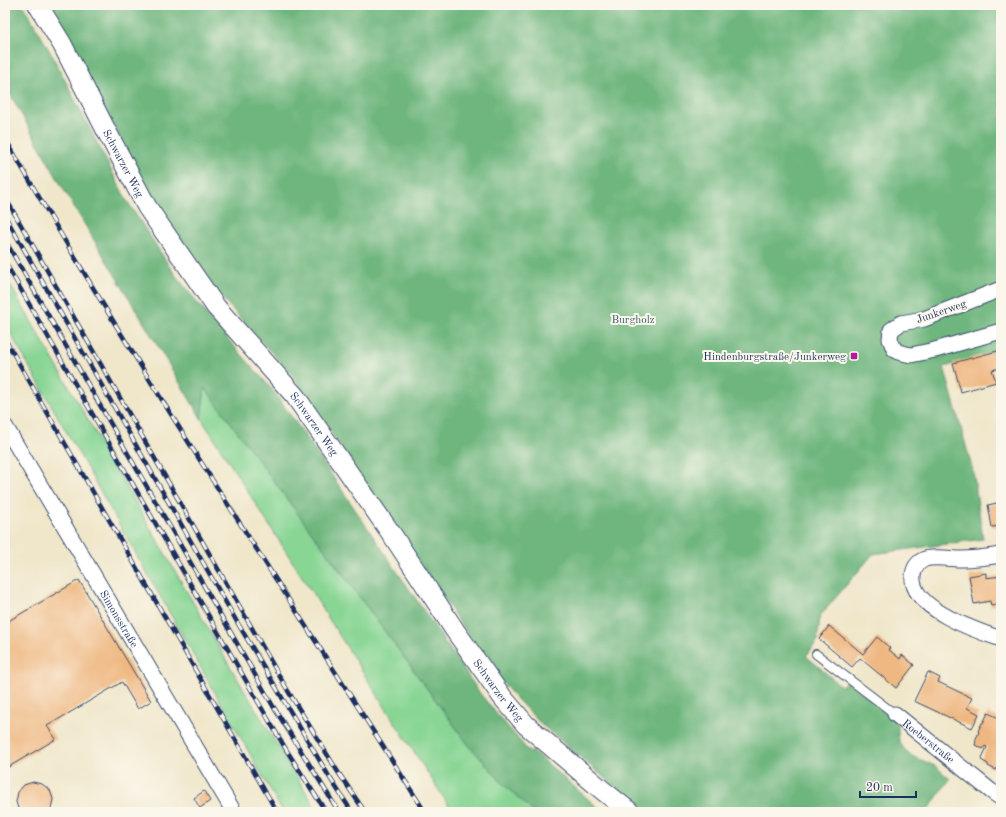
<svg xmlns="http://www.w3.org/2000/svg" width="1006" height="817" viewBox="0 0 1006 817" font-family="'Old Standard TT',serif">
	<rect width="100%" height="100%" fill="#fbf7ec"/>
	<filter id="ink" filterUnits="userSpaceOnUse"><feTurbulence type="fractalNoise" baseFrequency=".025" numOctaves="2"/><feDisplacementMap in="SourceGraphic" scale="8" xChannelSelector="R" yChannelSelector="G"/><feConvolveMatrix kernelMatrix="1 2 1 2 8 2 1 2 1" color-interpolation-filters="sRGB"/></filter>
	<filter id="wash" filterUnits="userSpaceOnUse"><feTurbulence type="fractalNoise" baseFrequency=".012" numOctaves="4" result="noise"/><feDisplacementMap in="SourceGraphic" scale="16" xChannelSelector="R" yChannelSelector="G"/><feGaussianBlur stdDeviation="0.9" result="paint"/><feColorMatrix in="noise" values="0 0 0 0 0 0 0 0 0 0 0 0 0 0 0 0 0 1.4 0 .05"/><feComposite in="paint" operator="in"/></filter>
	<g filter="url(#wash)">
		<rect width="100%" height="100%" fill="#f0e7cb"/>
		<path fill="#88d594" stroke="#528279" d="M5,276L232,670L318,812H283L5,324Z
			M205,387L468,744L505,786L534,812H453L385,707L201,418Z"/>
		<path fill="#6eb67e" stroke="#44726e" d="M5,5H23L52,55L127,201L176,276L218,328L271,388L299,427L481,695L530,753L533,751L603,812H534L505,786L468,744L205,388L201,418L64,190L5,85Z
			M49,5H1001V351L944,367L973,471L983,539L873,554L820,616L818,635L816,637L819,639L806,656L841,686L847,681L891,716L896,722L898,727V732L899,741L904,749L912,756L935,766L950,779L926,812H645L541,724L512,694L488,664L293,376L205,279L140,176Z"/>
		<g id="blocks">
			<path fill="#efb882" d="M1001,350V368L992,370L996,382L961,392L953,363Z
				M1001,502V526L992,527L988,505Z
				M986,573V578L1001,576V604L991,606L990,601L974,604L969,576Z
				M79,580L151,701L138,709L122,682L47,726L56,739L5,769V623Z
				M829,626L863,654L877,637L890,648L888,649L900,659L902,655L914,665L896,688L860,658L852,667L819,639Z
				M928,672L940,678L938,682L972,698L967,708L979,714L972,728L914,701Z
				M988,713L1001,719V743L997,752L1001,754V759L996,770L988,766V764L981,760L987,747L985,746L983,749L975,745L976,742L975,741L979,732L978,731L982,723H983Z
				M33,782L42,784L50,790L53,799L51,809L48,812H20L19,811L16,802L18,792L24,785Z
				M204,791L210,801L200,808L194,798Z"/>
		</g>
	</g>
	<g filter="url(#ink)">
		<use href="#blocks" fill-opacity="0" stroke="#3b4b6e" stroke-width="1"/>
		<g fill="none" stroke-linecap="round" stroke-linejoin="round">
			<defs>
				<path id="service" d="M816,654L895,714"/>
				<g id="minor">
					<path d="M1001,289L924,319L901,323L891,330L890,339L894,349L898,352L911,355L935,350L1001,331"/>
					<path id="s1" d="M5,426L234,812"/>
					<path d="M1001,555C988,557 975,559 962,559C952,559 934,556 925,559C918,562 914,567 913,575C909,608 977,631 1001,639"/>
					<path id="s2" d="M895,714L991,791L1001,798"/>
				</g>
				<g id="tertiary">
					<path id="s3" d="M38,5L62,44L107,132L147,207L216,307L295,396L393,536L456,632L503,698L526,725L601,789L630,812"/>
				</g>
			</defs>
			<use href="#service" stroke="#3b4b6e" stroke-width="10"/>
			<use href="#minor" stroke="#3b4b6e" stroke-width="17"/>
			<use href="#tertiary" stroke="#3b4b6e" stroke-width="21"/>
			<use href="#service" stroke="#fff" stroke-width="8"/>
			<use href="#minor" stroke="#fff" stroke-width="15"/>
			<use href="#tertiary" stroke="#fff" stroke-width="19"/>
			<defs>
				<path id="rail" d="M5,138C136,368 283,589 425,812
					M5,197L288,691L338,772L365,812
					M5,216L237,622L330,778L352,812
					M5,240L273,706L339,812
					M5,262L264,712L287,751L326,812
					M5,339L277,812"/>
			</defs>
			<use href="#rail" stroke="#1b2f5e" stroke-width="4.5"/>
			<use href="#rail" stroke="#fbf7ec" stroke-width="3" stroke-dasharray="9" stroke-linecap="butt"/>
		</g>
	</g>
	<rect fill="#b5179e" stroke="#fbf7ec" stroke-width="1.5" x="850" y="352" width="8" height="8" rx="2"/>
	<g text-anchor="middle" stroke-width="4" stroke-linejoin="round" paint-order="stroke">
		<g font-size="11" fill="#1b2f5e" stroke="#fbf7ec">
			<text dy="4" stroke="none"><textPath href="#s3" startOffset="180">Schwarzer Weg</textPath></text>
			<text transform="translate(941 311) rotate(-19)" y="4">Junkerweg</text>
			<text dy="4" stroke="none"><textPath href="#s3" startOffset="504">Schwarzer Weg</textPath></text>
			<text dy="4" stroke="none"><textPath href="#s1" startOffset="224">Simonsstraße</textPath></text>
			<text dy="4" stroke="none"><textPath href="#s3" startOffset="828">Schwarzer Weg</textPath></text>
			<text dy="4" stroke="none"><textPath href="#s2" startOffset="43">Roeberstraße</textPath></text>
		</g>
		<g font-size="11" fill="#36586c" stroke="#fbf7ec">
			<text x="633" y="323">Burgholz</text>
		</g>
		<g font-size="11" fill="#1b2f5e" stroke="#fbf7ec" text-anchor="end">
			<text x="846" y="360">Hindenburgstraße/Junkerweg</text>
		</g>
	</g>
	<rect width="1006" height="817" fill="none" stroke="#fbf7ec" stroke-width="20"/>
	<path d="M860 791v6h56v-6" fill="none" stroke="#1b2f5e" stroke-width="2"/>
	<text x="866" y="791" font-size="12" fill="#1b2f5e" stroke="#fbf7ec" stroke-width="3" paint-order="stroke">20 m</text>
</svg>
